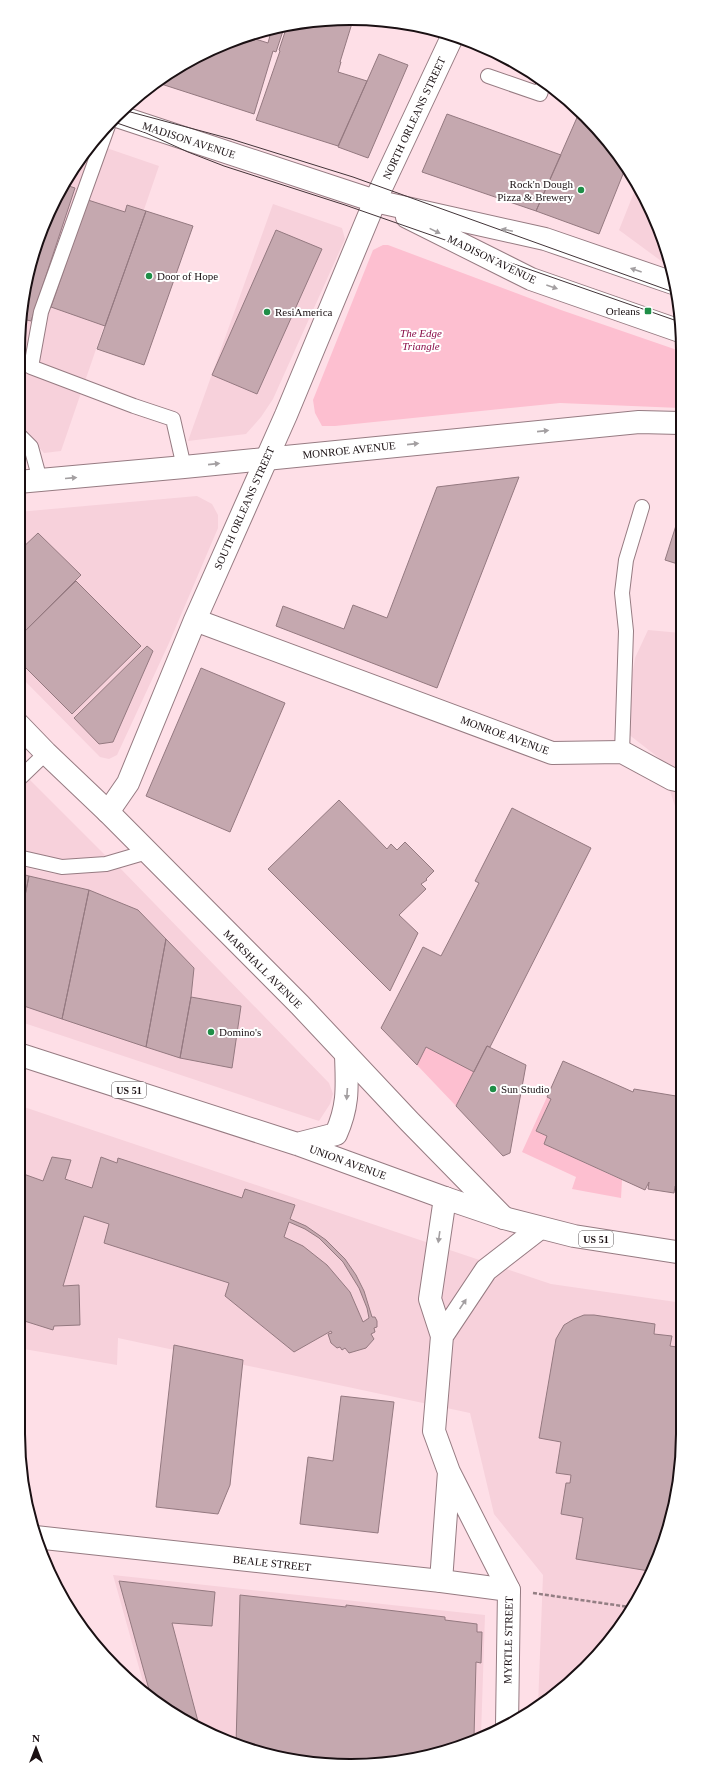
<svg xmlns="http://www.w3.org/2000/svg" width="701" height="1784" viewBox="0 0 701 1784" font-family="'Times New Roman',serif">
	<rect width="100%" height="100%" fill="#fedfe7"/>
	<path fill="#f7d1db" d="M92,143L159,166L61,451L44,453L18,425V351L36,244L62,184Z
		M637,185L649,204L668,266L619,230Z
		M273,204L342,228L345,239L273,399L261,417L246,434L188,441Z
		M197,496L212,504L218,515V528L169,643L117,755L109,759L100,757L18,674V512Z
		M648,630L681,633V824L659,758L623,730L635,658Z
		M18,768L106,856L75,862L51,859L18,852Z
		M18,866L55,874L86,872L119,867L329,1083L333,1094L330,1104L319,1121L18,1021Z
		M18,1105L551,1284L683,1303V1433L665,1540L614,1636L570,1683L538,1706L543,1575L494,1514L470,1413L118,1338L117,1365L18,1348Z
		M113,1575L485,1615L481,1735L416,1760L307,1763L244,1748L184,1722L145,1689Z"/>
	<path fill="#fdbfd0" d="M383,245H388L561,310L680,351V408L560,403L335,426H322L315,413L313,400L373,250Z
		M426,1047L474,1072L456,1106L417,1065Z
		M547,1097L551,1099L536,1131L547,1136L544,1144L622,1180L621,1198L572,1189L576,1177L522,1152Z"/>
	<path fill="#c5a8af" stroke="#947980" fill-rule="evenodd" d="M329,19L353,20L340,62H341L338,72L367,81L338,146L256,120L280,51L279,50L287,26Z
		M279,27L284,28L276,52L273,51L254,114L155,82L203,52L246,36L268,43L272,28Z
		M379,54L408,65L368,158L338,147Z
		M579,113L601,131L625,169L599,234L536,211Z
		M447,114L561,155L536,211L422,172Z
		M63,184L75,188L31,321L23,319L36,244Z
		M88,200L125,212L127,205L146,211L105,326L51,307Z
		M146,211L193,226L144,365L97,349Z
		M276,230L322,249L257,394L212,375Z
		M519,477L437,688L276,626L283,606L344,629L353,605L387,618L437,487Z
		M679,516L681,517V565L665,560Z
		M38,533L81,575L18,638V552Z
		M76,581L141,646L72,714L18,660V638Z
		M147,646L153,651L113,742L99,744L74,718Z
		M201,668L285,703L230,832L146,796Z
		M339,800L387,849L391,844L397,850L405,842L434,871L426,879L427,880L421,884L426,889L399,915L418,933L390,991L268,869Z
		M512,808L591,848L490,1047L487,1046L474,1072L426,1047L417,1065L381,1028L423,947L441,956L479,883L475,881Z
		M18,873L29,876L18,930Z
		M29,876L89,890L62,1019L18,1004V930Z
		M89,890L138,910L166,939L146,1047L62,1019Z
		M166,939L194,968L191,997L180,1058L146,1047Z
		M191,997L241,1006L232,1068L180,1058Z
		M487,1046L526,1065L510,1153L503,1156L456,1106Z
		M563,1061L633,1092L634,1089L682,1097V1188L675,1186L674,1193L648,1189L649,1182L645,1190L544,1144L547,1136L536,1131L551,1099L547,1097Z
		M52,1157L71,1160L65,1179L92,1188L101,1157L117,1163L118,1158L242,1198L245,1189L295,1205L290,1219L306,1226L326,1240L345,1259L356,1275L364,1291L372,1317H375L377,1321V1327L374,1328L375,1332L371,1334L374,1339L366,1348L349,1353L345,1348L342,1350L340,1347L337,1348L331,1343L328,1334L332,1333L331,1331L294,1352L225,1296L229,1283L104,1243L109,1224L84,1216L63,1286L79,1285L80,1325L54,1326L53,1330L18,1319V1172L43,1181ZM289,1222L305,1229L319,1238L343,1262L359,1288L367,1308L369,1318L363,1322L350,1292L327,1265L303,1246L284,1237Z
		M584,1315H594L655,1324L654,1334L672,1336L670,1346L683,1348V1434L665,1540L649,1571L576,1559L583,1518L561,1514L566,1483H570L571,1475L556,1473L561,1442L539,1438L556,1339L564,1325L574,1319Z
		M174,1345L243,1360L230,1485L218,1514L156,1507Z
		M341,1396L394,1402L378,1533L300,1524L308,1457L333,1461Z
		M119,1581L215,1592L212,1626L172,1623L200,1729L184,1722L150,1693Z
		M240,1595L346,1607V1605L445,1617V1620L477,1624V1632H482L481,1663L476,1662L474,1737L416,1760L307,1763L244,1748L236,1745Z"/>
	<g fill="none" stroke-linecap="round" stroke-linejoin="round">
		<defs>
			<path id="service" d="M488,76L540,94L544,82
				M109,123L41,312L31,367L134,406L173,419L184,467
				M18,434L31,447L40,480
				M622,752L626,631L622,593L626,560L642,507
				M18,780L46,753
				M18,857L62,867L106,864L147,852"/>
			<path id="minor" d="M195,620L552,753L622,752L672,779L681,781
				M108,812L128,783L195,620L286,415L375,201L453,35
				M442,1336L486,1270L540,1228
				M449,1472L509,1590L507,1725
				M441,1581L449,1472L434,1431L442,1336L430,1299L445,1198"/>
			<path id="tertiary" d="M117,116L375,201L545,239L673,283
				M407,217L531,279L680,331
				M18,482L184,467L639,422L680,423
				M18,724L46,753L108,812L300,1005L409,1121L504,1218
				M35,1537L441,1581L509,1590"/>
			<path id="primary" d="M18,1054L297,1144L445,1198L504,1218L574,1236L683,1253
				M297,1144L336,1134C349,1105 347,1086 346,1055"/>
		</defs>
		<use href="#service" stroke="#967b82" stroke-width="16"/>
		<use href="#minor" stroke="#967b82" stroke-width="24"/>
		<use href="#tertiary" stroke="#967b82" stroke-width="24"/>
		<use href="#primary" stroke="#967b82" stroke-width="24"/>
		<path stroke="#937e83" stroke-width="2.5" stroke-dasharray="4 2" stroke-linecap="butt" d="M533,1593L629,1607"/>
		<use href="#service" stroke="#fff" stroke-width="14"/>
		<use href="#minor" stroke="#fff" stroke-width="22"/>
		<use href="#tertiary" stroke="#fff" stroke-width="22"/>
		<use href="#primary" stroke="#fff" stroke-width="22"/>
		<path stroke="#423438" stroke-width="1" d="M123,110L231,139L353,177L676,293
			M111,121L146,133L188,152L224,166L345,205L680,322"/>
	</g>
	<defs><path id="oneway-solid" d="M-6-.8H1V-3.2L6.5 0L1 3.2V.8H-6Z"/></defs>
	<g fill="#a39fa1">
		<use href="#oneway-solid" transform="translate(507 230) rotate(-168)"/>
		<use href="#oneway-solid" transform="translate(435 231) rotate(26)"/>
		<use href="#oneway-solid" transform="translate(636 270) rotate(-161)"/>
		<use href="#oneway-solid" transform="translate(552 287) rotate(19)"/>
		<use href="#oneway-solid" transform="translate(543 431) rotate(-6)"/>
		<use href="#oneway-solid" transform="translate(413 444) rotate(-6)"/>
		<use href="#oneway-solid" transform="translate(214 464) rotate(-6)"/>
		<use href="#oneway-solid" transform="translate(71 478) rotate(-5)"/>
		<use href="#oneway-solid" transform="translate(347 1094) rotate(94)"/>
		<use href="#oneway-solid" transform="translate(439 1237) rotate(98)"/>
		<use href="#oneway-solid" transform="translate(463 1304) rotate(-56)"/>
	</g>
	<g fill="#1f8e47" stroke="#fff" stroke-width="1.5">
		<circle cx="581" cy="190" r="4"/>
		<circle cx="149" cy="276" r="4"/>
		<rect x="644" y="307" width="8" height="8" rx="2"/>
		<circle cx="267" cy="312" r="4"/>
		<circle cx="211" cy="1032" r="4"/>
		<circle cx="493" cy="1089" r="4"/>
	</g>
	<g text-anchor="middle" stroke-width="4" stroke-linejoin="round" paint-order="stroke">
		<g fill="#fff" stroke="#5f585a" stroke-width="1">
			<rect x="112" y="1082" width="34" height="16" rx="3"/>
			<rect x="579" y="1231" width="34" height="16" rx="3"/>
		</g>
		<g font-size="10" font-weight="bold" fill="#1a1013">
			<text x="129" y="1094">US 51</text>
			<text x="596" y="1243">US 51</text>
		</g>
		<g font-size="11" fill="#1a1013" stroke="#fff">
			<text transform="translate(414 118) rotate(-65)" y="4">NORTH ORLEANS STREET</text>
			<text transform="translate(189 140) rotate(18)" y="4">MADISON AVENUE</text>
			<text transform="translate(492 259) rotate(26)" y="4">MADISON AVENUE</text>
			<text transform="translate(349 450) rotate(-6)" y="4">MONROE AVENUE</text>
			<text transform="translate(244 508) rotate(-66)" y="4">SOUTH ORLEANS STREET</text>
			<text transform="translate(505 735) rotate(20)" y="4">MONROE AVENUE</text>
			<text transform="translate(263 969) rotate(45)" y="4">MARSHALL AVENUE</text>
			<text transform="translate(348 1162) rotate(20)" y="4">UNION AVENUE</text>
			<text transform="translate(272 1563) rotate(6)" y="4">BEALE STREET</text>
			<text transform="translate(508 1640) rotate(-89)" y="4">MYRTLE STREET</text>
		</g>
		<g font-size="11" fill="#1a1013" stroke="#fff" text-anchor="start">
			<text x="573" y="188" text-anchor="end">Rock'n Dough<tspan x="573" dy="13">Pizza &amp; Brewery</tspan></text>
			<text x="157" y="280">Door of Hope</text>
			<text x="640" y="315" text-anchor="end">Orleans</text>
			<text x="275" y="316">ResiAmerica</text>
			<text x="219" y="1036">Domino's</text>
			<text x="501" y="1093">Sun Studio</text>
		</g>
		<g font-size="11" font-style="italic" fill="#880b47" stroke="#fff">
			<text x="421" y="337">The Edge<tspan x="421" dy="13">Triangle</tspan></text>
		</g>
	</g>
	<path d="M0 0H701V1784H0ZM350 25H351A325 325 0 0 1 676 350V1434A325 325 0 0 1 351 1759H350A325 325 0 0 1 25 1434V350A325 325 0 0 1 350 25Z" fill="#fff" fill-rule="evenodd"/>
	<path fill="none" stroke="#1a1013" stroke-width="2" d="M350 25H351A325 325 0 0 1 676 350V1434A325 325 0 0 1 351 1759H350A325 325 0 0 1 25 1434V350A325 325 0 0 1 350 25Z"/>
	<g transform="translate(36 1748)" stroke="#ffffff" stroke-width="3" paint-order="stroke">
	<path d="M0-3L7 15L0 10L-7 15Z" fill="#1a1013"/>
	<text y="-6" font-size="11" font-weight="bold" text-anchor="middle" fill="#1a1013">N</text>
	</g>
</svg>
